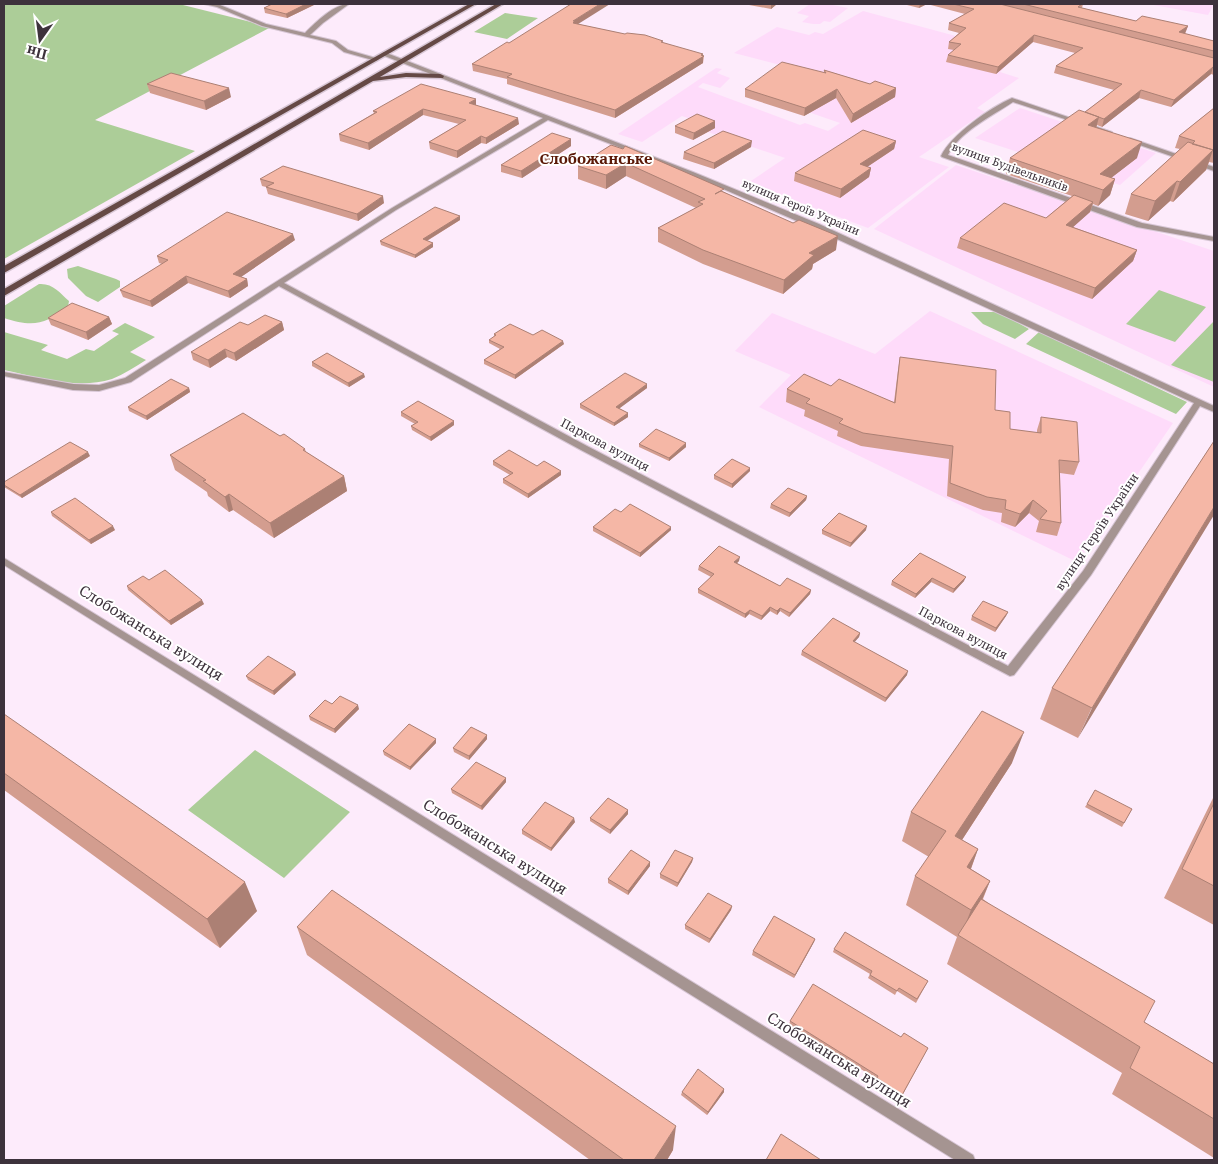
<svg xmlns="http://www.w3.org/2000/svg" width="1218" height="1164" viewBox="0 0 1218 1164" font-family="'Noto Serif',serif">
	<rect width="100%" height="100%" fill="#fdebfb"/>
	<path fill="#fedbfa" d="M810,4H827L848,8L830,22L824,21L820,24H813L802,22L809,16L797,13Z
		M1148,4H1214L1208,15Z
		M863,11L1015,52L1008,64L1000,72L1019,78L977,108L985,112L919,157L949,167L868,228L748,183L785,158L708,132L714,127L682,116L642,142L618,134L716,68L722,69L717,73L730,78L720,88L703,83L698,87L800,125L805,123L828,131L840,123L788,105L830,78L734,53L777,27L809,35L815,32L823,34Z
		M1020,108L1156,153L1120,185L975,138Z
		M956,165L1214,251V387L874,229Z
		M930,311L1173,423L1077,562L759,407L791,375L735,351L772,313L875,354Z"/>
	<path fill="#accd98" d="M4,4H179L271,27L95,120L195,151L4,259Z
		M505,13L538,18L507,39L474,32Z
		M78,266L116,279L120,281V287L98,302L86,296L68,278L67,269Z
		M39,284C53,283 60,293 69,301L68,307C45,325 32,327 4,318V306Z
		M1159,290L1206,307L1175,342L1126,324Z
		M971,312H998L1029,329L1015,339L983,324Z
		M1214,321V382L1171,365Z
		M125,323L155,337L130,352L146,360C135,367 124,374 112,379C77,390 38,377 4,370V332L48,345L41,350L67,359L86,349L94,351L119,334L112,331Z
		M1039,332L1187,402L1176,414L1026,344Z
		M255,750L350,812L284,878L188,810Z"/>
	<g fill="none" stroke-linecap="round" stroke-linejoin="round">
		<defs>
			<path id="minor" d="M204,4L220,5L266,24L305,33C316,22 334,4 349,4L323,23L310,35L336,41L348,50L379,59L376,61L344,52L332,43L262,26L217,7Z
				M384,52L693,172L819,224L1214,406V412L1200,406L1091,575L1014,675L1010,676L581,450L279,286L131,382L99,391L73,390L4,376V372L73,384L99,385L125,378L392,208L543,118L382,55L381,54ZM548,120L689,174L813,228L1194,403L1083,571L1008,666L587,446L284,283L396,210Z
				M1012,98L1112,132L1107,133L1013,102C992,116 958,133 948,155L1142,223L1214,237V241L1137,227L942,157L941,156C951,135 991,107 1012,98Z
				M1130,138L1214,167V171L1128,141L1127,140Z
				M4,558L973,1155L975,1160H955L4,565Z"/>
			<path id="primary" d="M469,4H476L4,273V266Z
				M496,4H503L380,77L406,73L440,74L444,76L443,78L406,77L373,81L4,296V289Z"/>
		</defs>
		<use href="#minor" stroke="#d7c6d5" stroke-width="2"/>
		<use href="#primary" stroke="#d7c6d5" stroke-width="3"/>
		<use href="#minor" fill="#a59491" fill-rule="evenodd"/>
		<use href="#primary" fill="#654945" fill-rule="evenodd"/>
	</g>
	<path fill="#d39d8f" d="M272,4H316L287,18L265,13L264,8Z
		M749,4H777L771,9L749,5Z
		M903,4H1083L1082,8L1136,21L1188,26L1185,34L1214,41V75L1211,74L1171,107L1139,98L1102,127L1097,125L1096,128L1137,158L1111,178L1115,179L1110,195L1098,206L1093,204L1090,212L1073,227L1137,250L1133,261L1092,299L957,248L960,238L1046,218L1072,196L1006,174L1010,158L1085,112L1114,90L1054,73L1056,66L1075,53L1033,42L996,74L946,62L948,55L954,50L948,49L949,42L959,33L948,30L949,23L965,14L927,4L919,8Z
		M578,24L663,43L704,56L703,63L615,118L507,84V79L473,71L472,64L509,43Z
		M824,70L870,84L896,88L895,97L851,123L836,98L804,116L745,97V89L824,72Z
		M147,84L231,97L206,110L150,93Z
		M476,105L519,124L486,144L481,143L457,158L430,149L429,142L459,124L423,115L369,150L340,141L339,134L374,113L373,111Z
		M1214,108V163L1209,162L1206,170L1173,202L1170,201L1148,221L1125,214L1131,194L1180,149L1175,148L1179,136Z
		M715,121V128L693,140L675,133V126Z
		M571,139V146L522,178L501,172V165Z
		M896,141L894,149L867,167L871,168L869,177L840,198L794,181L795,173Z
		M611,145L724,192L836,250L813,264L812,269L783,294L703,264L658,242V228L696,208L626,176L606,189L578,179V166Z
		M751,147L714,169L683,159L684,152Z
		M260,179L384,203L358,221L268,194L266,187L262,186Z
		M460,216V220L427,241L433,243V247L415,258L381,245L380,241Z
		M295,240L241,277L247,279L248,286L230,298L188,283L152,307L123,297L120,290L162,264L159,263L157,256Z
		M109,317L112,324L88,340L51,325L48,318Z
		M282,322L284,330L236,361L227,357L210,368L193,360L191,352L248,325Z
		M494,334L533,335L564,344L515,379L484,364V360L500,349L489,343V340L494,337Z
		M900,357L995,410L1010,429L1037,433V430L1041,417L1079,462L1074,475L1060,473L1061,523L1057,536L1036,532L1039,521L1029,513L1015,527L1001,522L1002,513L983,510L947,496L949,459L861,446L837,436L838,431L804,416L805,410L786,402L787,389L831,386L894,402L898,370Z
		M312,362L365,377L349,387L312,366Z
		M647,384V388L619,408L628,413V417L614,426L580,408V404Z
		M189,388L190,392L147,420L129,411L128,407Z
		M401,412L454,425L431,441L412,430L411,426L415,424L401,416Z
		M280,436L305,449L306,452L344,476L347,491L274,538L233,510L229,512L208,496L207,492L175,470L170,455Z
		M1214,441L1078,738L1040,719L1052,688Z
		M686,443V447L669,461L639,447V444Z
		M90,456L22,498L4,487V482Z
		M493,461L537,466L561,475L528,498L503,483V479L510,475L493,465Z
		M750,471L732,488L714,479V475Z
		M807,496L806,500L789,517L770,508L771,504Z
		M51,512L115,530L91,544L52,516Z
		M621,512L671,530L640,557L593,531V527Z
		M822,530H866L850,547L822,534Z
		M920,553L964,581L953,593L931,582L915,598L891,585L892,581Z
		M739,561L737,563L780,586L811,590L810,594L789,617L780,611L777,615L770,611L761,620L749,614L745,618L698,593V589L711,577L698,570L699,566Z
		M149,580L204,604L171,625L128,590L127,586Z
		M1008,612L1006,616L995,632L971,620L972,616Z
		M860,633L859,637L854,642L907,675L885,702L801,655L802,651Z
		M295,672L296,675L274,695L248,680L246,676Z
		M332,704L359,709L335,733L310,720L309,716Z
		M4,714L257,911L220,948L4,790Z
		M487,735V739L469,760L454,752L453,748Z
		M436,743L410,770L384,755L383,751Z
		M1012,763L962,840L978,849L971,869L990,881L983,899L1144,1022L1214,1064V1158L1112,1094L1122,1073L947,964L957,937L906,905L915,876L929,857L902,841L911,812Z
		M506,778V782L482,810L452,793L451,789Z
		M1214,796V925L1164,898Z
		M1087,804L1132,809L1122,827L1085,807Z
		M628,810V814L610,834L590,821V818Z
		M575,822L551,851L522,834V830Z
		M693,858L692,862L677,887L660,878V874Z
		M650,862V866L628,895L608,883V879Z
		M732,906L731,910L709,943L685,929V925Z
		M297,927L673,1150L667,1160H590L307,955Z
		M815,939L814,942L794,978L752,955L753,951Z
		M834,949L928,981L916,1003L897,991L895,995L868,978L870,974L833,952Z
		M790,1021L928,1048L901,1098L876,1081L877,1079L789,1025Z
		M724,1089V1092L707,1115L681,1095L682,1092Z"/>
	<path fill="#ac8074" d="M306,4H316L287,18L286,14Z
		M600,4H610L575,26V28L573,21Z
		M771,4H777L771,9Z
		M920,4H927L919,8Z
		M1188,26L1185,33L1177,39L1179,32Z
		M1034,35L1033,42L996,74L998,67Z
		M703,54V63L615,118V110Z
		M1213,67L1211,74L1171,107L1174,100Z
		M229,88L231,97L206,110L204,101Z
		M896,88L895,97L851,123L853,114Z
		M837,89L836,98L804,116L805,108Z
		M1141,90L1139,98L1102,127L1104,119Z
		M476,99V106L469,103Z
		M423,109V115L369,150L368,143Z
		M1099,117L1095,132L1088,125Z
		M518,118L519,124L486,144V138Z
		M715,121V128L693,140L694,133Z
		M481,136V143L457,158V151Z
		M571,139V146L522,178L521,171Z
		M752,141L751,147L714,169V163Z
		M896,141L894,149L858,173L860,164Z
		M1142,142L1137,158L1098,188L1100,174Z
		M1213,150L1206,170L1173,202L1180,182Z
		M626,163V176L606,189V175Z
		M871,168L869,177L840,198L841,189Z
		M1115,179L1110,195L1098,206L1103,190Z
		M1177,181L1170,201L1148,221L1155,201Z
		M383,196L384,203L358,221L357,214Z
		M1093,202L1090,212L1063,236L1066,225Z
		M460,216V220L423,243V239Z
		M293,234L295,240L235,281L233,274Z
		M838,236L836,250L813,264L812,269L783,294L784,280L809,253Z
		M433,243V247L415,258V255Z
		M1137,250L1133,261L1092,299L1095,288Z
		M186,276L188,283L152,307L150,301Z
		M247,279L248,286L230,298L228,291Z
		M109,317L112,324L88,340L86,332Z
		M282,322L284,330L236,361L234,353Z
		M563,341L564,344L515,379V375Z
		M225,349L227,357L210,368L208,360Z
		M364,374L365,377L349,387L348,383Z
		M647,384V388L616,411V407Z
		M189,388L190,392L147,420L146,416Z
		M628,413V417L614,426V423Z
		M454,421V425L431,441L430,437Z
		M686,443V447L669,461V458Z
		M88,452L90,456L22,498L20,495Z
		M750,468V471L732,488V484Z
		M561,471V475L528,498V494Z
		M344,476L347,491L274,538L270,523Z
		M229,494L233,510L229,512L225,497Z
		M807,496L806,500L789,517L790,513Z
		M1033,500L1029,513L1015,527L1020,514Z
		M1214,507V515L1078,738L1092,708Z
		M113,526L115,530L91,544L89,540Z
		M867,526L866,530L850,547L851,543Z
		M671,527V530L640,557V553Z
		M740,557L739,561L734,566V562Z
		M966,577L964,581L953,593L954,589Z
		M932,578L931,582L915,598L916,594Z
		M811,590L810,594L789,617L790,613Z
		M202,600L204,604L171,625L169,621Z
		M770,607V611L761,620L762,616Z
		M780,608V611L777,615V611Z
		M750,610L749,614L745,618V614Z
		M1008,612L1006,616L995,632L996,628Z
		M860,633L859,637L852,645L853,641Z
		M908,671L907,675L885,702L886,698Z
		M295,672L296,675L274,695L273,691Z
		M358,705L359,709L335,733L334,729Z
		M1024,732L1012,763L945,866L955,836Z
		M487,735V739L469,760V756Z
		M436,739V743L410,770V767Z
		M506,778V782L482,810L481,806Z
		M628,810V814L610,834V830Z
		M574,818L575,822L551,851V848Z
		M978,849L967,879V867Z
		M693,858L692,862L677,887L678,883Z
		M650,862V866L628,895V891Z
		M990,881L978,909L960,938L971,910Z
		M245,882L257,911L220,948L207,919Z
		M732,906L731,910L709,943L710,939Z
		M815,939L814,942L794,978L795,975Z
		M724,1089V1092L707,1115L708,1112Z
		M676,1126L673,1150L667,1160H654Z"/>
	<path fill="#f5b7a6" stroke="#ac8074" d="M272,4H306L286,14L264,8Z
		M571,4H600L573,21H575L573,23L625,34L627,33L645,35L663,41L661,42L703,54L701,55L704,56L615,110L507,77L512,74L472,64L507,42L509,43Z
		M953,4H1000L1214,58V67H1213L1174,100L1141,90L1104,119L1085,112L1122,84L1056,66L1083,48L1034,35L998,67L948,55L961,44L949,42L966,28L949,23L974,9Z
		M1023,4H1082L1078,7L1136,21L1142,16L1188,26L1179,32L1214,41V51Z
		M782,62L826,73L824,70L870,84L875,81L896,88L853,114L837,89L805,108L745,89Z
		M171,73L229,88L204,101L147,84Z
		M421,84L476,99L469,103L518,118L486,138L481,136L457,151L429,142L466,120L423,109L368,143L339,134L377,112L373,111Z
		M1214,108V150L1192,144L1195,141L1179,136Z
		M1079,110L1099,117L1088,125L1142,142L1100,174L1115,179L1103,190L1010,158Z
		M697,114L715,121L694,133L675,126Z
		M863,130L896,141L860,164L871,168L841,189L795,173Z
		M723,131L752,141L714,163L684,152Z
		M552,133L571,139L521,171L501,165Z
		M1188,142L1213,150L1180,182L1177,181L1155,201L1131,194Z
		M611,145L623,149L625,146L724,189L715,194L721,191L793,223L799,220L838,236L809,253L814,255L784,280L703,250L658,228L703,204L698,202L705,199L626,163L606,175L578,166Z
		M283,166L383,196L357,214L266,187L274,183L260,179Z
		M1074,195L1093,202L1066,225L1137,250L1095,288L960,238L1004,203L1046,218Z
		M435,207L460,216L423,239L433,243L415,255L380,241Z
		M227,212L293,234L233,274L247,279L228,291L186,276L150,301L120,290L168,260L157,256Z
		M72,303L109,317L86,332L48,318Z
		M265,315L282,322L234,353L225,349L208,360L191,352L240,322L248,325Z
		M510,324L533,335L542,330L563,341L515,375L484,360L504,347L489,340L496,335L494,334Z
		M327,353L364,374L348,383L312,362Z
		M900,357L996,370L995,410L1010,412V429L1041,433V417L1077,422L1079,462L1059,460L1061,523L1040,519L1047,511L1033,500L1020,514L1005,509L1006,500L987,497L950,483L953,446L863,433L839,423L843,419L806,403L810,399L787,389L804,374L831,386L839,379L895,403Z
		M625,373L647,384L616,407L628,413L614,423L580,404Z
		M171,379L189,388L146,416L128,407Z
		M418,401L454,421L430,437L411,426L418,422L401,412Z
		M243,413L280,436L284,434L305,449L303,450L344,476L270,523L229,494L225,497L203,481L206,480L170,455Z
		M656,429L686,443L669,458L639,444Z
		M1214,441V507L1092,708L1052,688Z
		M70,442L88,452L20,495L4,485V482Z
		M509,450L537,466L544,461L561,471L528,494L503,479L513,473L493,461Z
		M732,459L750,468L732,484L714,475Z
		M788,488L807,496L790,513L771,504Z
		M75,498L113,526L89,540L51,512Z
		M630,504L671,527L640,553L593,527L615,509L621,512Z
		M839,513L867,526L851,543L822,530Z
		M719,546L740,557L734,562L780,586L787,578L811,590L790,613L780,608L777,611L770,607L762,616L750,610L745,614L698,589L714,574L699,566Z
		M920,553L966,577L954,589L932,578L916,594L892,581Z
		M165,570L202,600L169,621L127,586L143,576L149,580Z
		M983,601L1008,612L996,628L972,616Z
		M833,618L860,633L853,641L908,671L886,698L802,651Z
		M268,656L295,672L273,691L246,676Z
		M340,696L358,705L334,729L309,716L325,700L332,704Z
		M982,711L1024,732L955,836L978,849L967,867L990,881L971,910L915,876L946,831L911,812Z
		M4,714L245,882L207,919L4,773Z
		M409,724L436,739L410,767L383,751Z
		M471,727L487,735L469,756L453,748Z
		M476,762L506,778L481,806L451,789Z
		M1095,790L1132,809L1124,823L1087,804Z
		M608,798L628,810L610,830L590,818Z
		M545,802L574,818L551,848L522,830Z
		M1214,803V886L1182,869Z
		M631,850L650,862L628,891L608,879Z
		M675,850L693,858L678,883L660,874Z
		M332,890L676,1126L654,1160H624L297,927Z
		M708,893L732,906L710,939L685,925Z
		M981,899L1155,1001L1144,1022L1214,1064V1119L1130,1068L1140,1047L958,935Z
		M774,916L815,939L795,975L753,951Z
		M845,932L928,981L917,999L899,988L897,991L870,975L872,971L834,949Z
		M813,984L901,1037L904,1033L928,1048L902,1095L877,1078L878,1076L790,1021Z
		M698,1069L724,1089L708,1112L682,1092Z
		M781,1134L821,1160H766Z"/>
	<g text-anchor="middle" stroke-width="4" stroke-linejoin="round" paint-order="stroke">
		<g font-size="11" fill="#3d323c" stroke="#fff">
			<text transform="translate(1010 167) rotate(20)" y="4">вулиця Будівельників</text>
			<text transform="translate(801 207) rotate(23)" y="4">вулиця Героїв України</text>
		</g>
		<g font-size="12" fill="#3d323c" stroke="#fff">
			<text transform="translate(605 445) rotate(28)" y="4">Паркова вулиця</text>
			<text transform="translate(1097 532) rotate(-56)" y="4">вулиця Героїв України</text>
			<text transform="translate(963 633) rotate(28)" y="4">Паркова вулиця</text>
		</g>
		<g font-size="15" font-weight="bold" fill="#591806" stroke="#fff">
			<text x="596" y="164">Слобожанське</text>
		</g>
		<g font-size="15" fill="#3d323c" stroke="#fff">
			<text transform="translate(151 633) rotate(32)" y="5">Слобожанська вулиця</text>
			<text transform="translate(495 847) rotate(32)" y="5">Слобожанська вулиця</text>
			<text transform="translate(839 1060) rotate(32)" y="5">Слобожанська вулиця</text>
		</g>
	</g>
	<rect width="1218" height="1164" fill="none" stroke="#3d323c" stroke-width="10"/>
	<g transform="translate(40 40) rotate(194)" stroke="#ffffff" stroke-width="4" paint-order="stroke">
	<path d="M0-4L9 19L0 12L-9 19Z" fill="#3d323c"/>
	<text y="-8" font-size="14" font-weight="bold" text-anchor="middle" fill="#3d323c">Пн</text>
	</g>
</svg>
